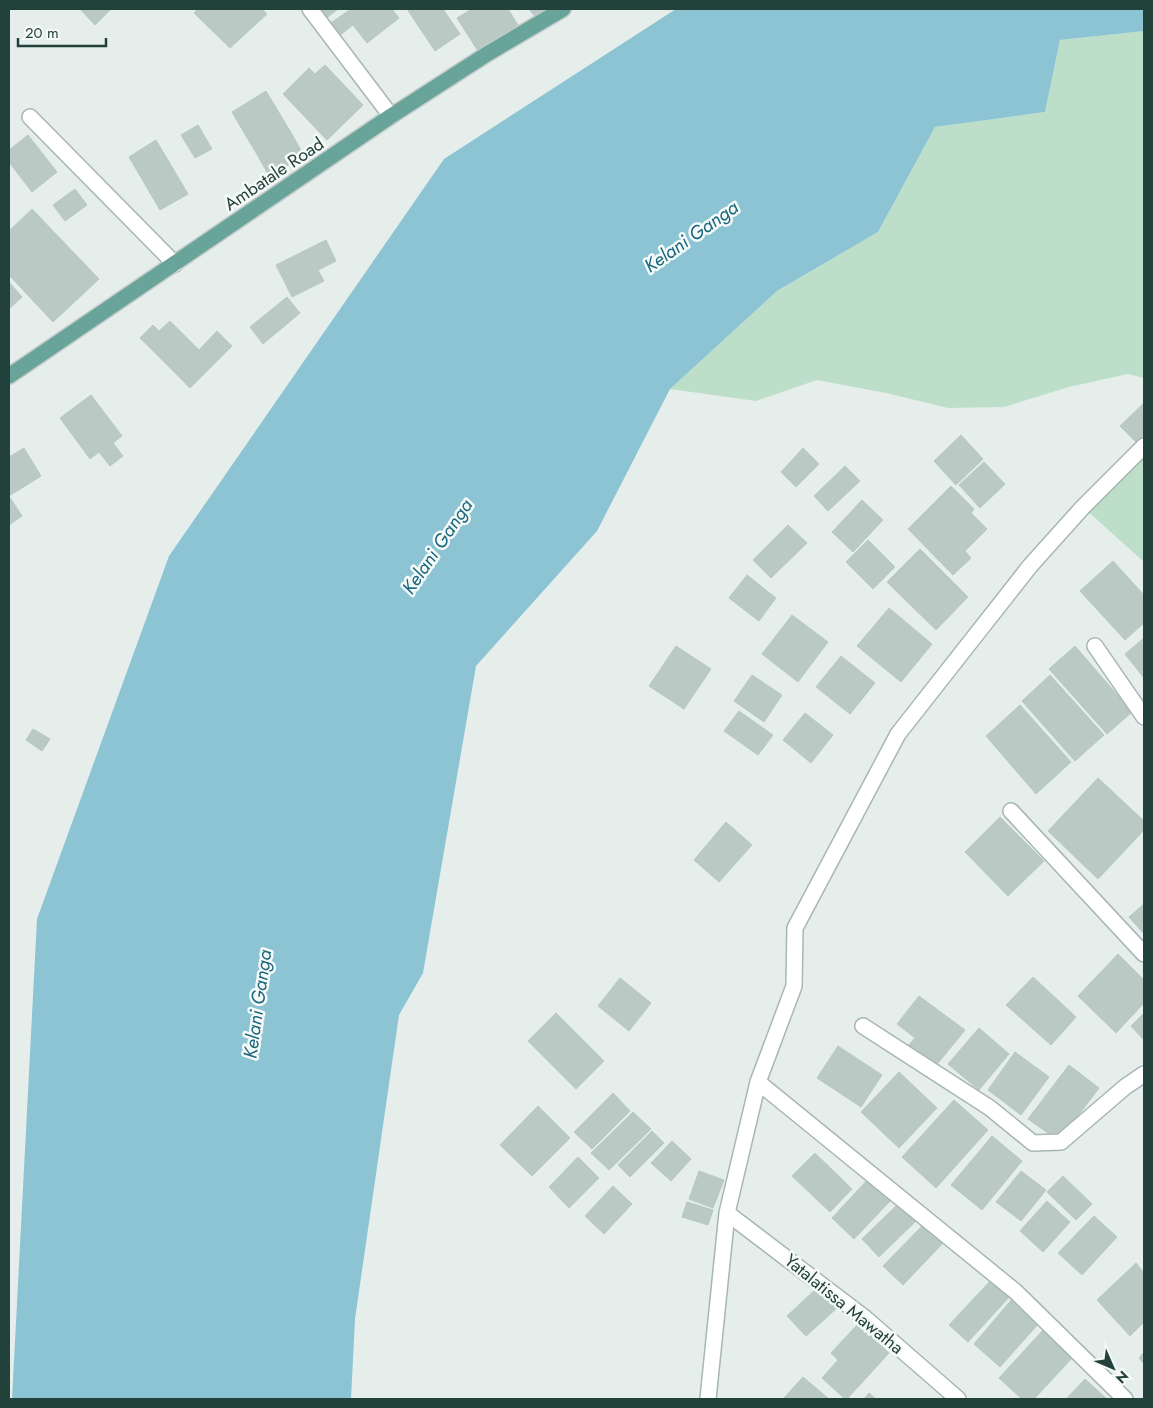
<svg xmlns="http://www.w3.org/2000/svg" width="1153" height="1408" viewBox="0 0 1153 1408" font-family="Jost,sans-serif">
	<rect width="100%" height="100%" fill="#e5eeeb"/>
	<path fill="#bddfc9" d="M1144,31V378L1128,374L1069,387L1004,407L948,408L886,393L817,380L756,401L670,389L777,291L878,232L935,127L1045,112L1060,40Z
		M1144,446V562L1083,507Z"/>
	<path fill="#8cc4d4" d="M676,9H1144V31L1060,40L1045,112L935,127L878,232L777,291L670,389L597,531L476,666L423,973L399,1015L355,1319L351,1399H12L37,919L169,556L444,159Z"/>
	<path fill="#bac9c4" stroke="#b7c8c2" d="M80,9H111L95,25Z
		M198,9H262L267,14L230,48L194,13Z
		M316,9H338L324,20Z
		M351,9H392L399,18L367,43L353,25L340,35L331,23Z
		M407,9H443L460,34L435,51Z
		M472,9H508L518,25L478,51L457,18Z
		M529,9H550L536,18Z
		M325,65L363,105L327,140L283,94L309,68L315,74Z
		M266,91L278,111L243,131L232,112Z
		M278,111L293,136L258,156L243,131Z
		M198,125L212,149L195,158L181,135Z
		M28,135L57,172L32,192L9,162V150Z
		M293,136L304,156L269,176L258,156Z
		M156,140L188,194L160,210L129,157Z
		M75,189L87,205L65,221L53,205Z
		M32,209L99,279L53,322L9,275V231Z
		M326,240L336,261L318,270L324,281L292,297L276,265Z
		M9,282L22,297L9,309Z
		M287,297L300,313L263,344L250,327Z
		M170,321L199,350L217,331L232,346L190,388L140,338L153,325L159,331Z
		M91,395L122,436L113,443L123,456L110,466L99,452L90,459L60,418Z
		M1144,403V438L1138,444L1120,426Z
		M961,435L983,459L956,485L934,461Z
		M24,448L41,476L9,496V457Z
		M803,448L819,464L796,487L781,472Z
		M984,462L1005,484L980,508L959,485Z
		M845,466L860,481L828,511L814,496Z
		M951,486L974,509L971,513L987,529L965,551L971,558L953,575L908,529Z
		M9,496L22,516L9,525Z
		M862,500L883,520L853,552L832,532Z
		M788,525L807,543L771,578L753,560Z
		M868,540L895,567L873,589L846,562Z
		M920,549L968,597L936,630L887,582Z
		M1113,561L1144,595V623L1125,640L1080,591Z
		M747,575L776,598L759,621L729,598Z
		M889,608L932,644L901,682L857,646Z
		M792,615L828,642L798,682L762,654Z
		M1144,638V678L1125,654Z
		M676,646L711,669L684,709L649,686Z
		M1075,646L1132,712L1107,734L1049,669Z
		M841,656L875,683L850,714L816,687Z
		M752,675L782,695L764,722L734,701Z
		M1050,675L1104,735L1075,761L1022,701Z
		M1020,705L1071,762L1036,794L986,736Z
		M739,711L773,735L758,755L724,731Z
		M805,713L833,735L811,763L783,740Z
		M33,729L50,739L42,751L26,740Z
		M1098,778L1144,821V830L1098,879L1048,831Z
		M1000,817L1044,861L1008,896L965,852Z
		M726,822L752,845L719,882L694,860Z
		M1144,904V934L1129,917Z
		M1118,954L1144,980V1003L1116,1033L1078,996Z
		M1033,977L1076,1017L1051,1045L1006,1005Z
		M620,978L651,1003L629,1031L598,1006Z
		M919,996L965,1030L934,1068L907,1047L915,1038L897,1024Z
		M556,1013L604,1061L576,1089L528,1041Z
		M1144,1013V1040L1131,1026Z
		M979,1028L1009,1054L979,1090L948,1064Z
		M838,1046L882,1075L861,1107L817,1078Z
		M1015,1052L1049,1077L1021,1115L988,1090Z
		M1069,1065L1099,1088L1059,1141L1028,1119Z
		M899,1072L937,1108L899,1148L861,1112Z
		M613,1093L630,1111L592,1149L574,1132Z
		M954,1100L988,1130L936,1188L902,1157Z
		M538,1106L570,1138L532,1176L500,1145Z
		M633,1112L651,1129L609,1170L591,1153Z
		M652,1131L664,1143L630,1177L618,1165Z
		M992,1136L1022,1161L982,1210L951,1185Z
		M672,1141L691,1159L671,1181L651,1163Z
		M815,1153L852,1189L830,1212L792,1176Z
		M578,1157L599,1178L569,1208L549,1187Z
		M699,1171L724,1180L713,1208L689,1199Z
		M1021,1171L1046,1190L1021,1221L996,1202Z
		M1063,1176L1092,1204L1076,1220L1047,1192Z
		M870,1177L893,1198L854,1239L832,1218Z
		M613,1186L632,1204L604,1234L585,1216Z
		M1047,1201L1070,1222L1043,1252L1020,1231Z
		M687,1202L713,1210L708,1225L682,1217Z
		M900,1202L918,1219L879,1257L862,1239Z
		M1094,1216L1117,1237L1082,1275L1058,1253Z
		M926,1222L945,1241L903,1285L883,1266Z
		M1136,1263L1144,1273V1322L1130,1336L1097,1300Z
		M993,1278L1011,1295L968,1342L949,1325Z
		M818,1287L837,1308L806,1336L787,1316Z
		M1013,1298L1040,1322L1000,1367L974,1344Z
		M858,1324L889,1353L847,1399H845L822,1378L838,1360L831,1353Z
		M1044,1329L1073,1357L1034,1399H1022L999,1378Z
		M1144,1352V1364L1139,1358Z
		M803,1377L829,1399H783Z
		M1085,1379L1107,1399H1069L1067,1398Z
		M869,1393L876,1399H864Z"/>
	<g fill="none" stroke-linecap="round" stroke-linejoin="round">
		<defs>
			<path id="minor" d="M310,9L391,116
				M30,117L175,264
				M1095,646L1144,717
				M1011,811L1144,954
				M863,1026L990,1108L1033,1143L1061,1142L1125,1087L1144,1074
				M758,1082L1016,1292L1125,1399
				M727,1213L865,1318L958,1399
				M708,1399L727,1213L758,1082L794,986L795,928L898,734L1030,566L1083,507L1144,446"/>
			<path id="primary" d="M9,376L391,116L487,54L563,9"/>
		</defs>
		<use href="#minor" stroke="#a7b7b3" stroke-width="18"/>
		<use href="#primary" stroke="#c1cac8" stroke-width="18"/>
		<use href="#minor" stroke="#fff" stroke-width="15"/>
		<use href="#primary" stroke="#68a499" stroke-width="15"/>
	</g>
	<g text-anchor="middle" stroke-width="5" stroke-linejoin="round" paint-order="stroke">
		<g font-size="18" fill="#23413b" stroke="#f5faf8">
			<text transform="translate(274 174) rotate(-34)" y="6">Ambatale Road</text>
			<text transform="translate(844 1304) rotate(39)" y="6">Yatalatissa Mawatha</text>
		</g>
		<g font-size="19" font-style="italic" fill="#1b677e" stroke="#f5faf8">
			<text transform="translate(691 236) rotate(-35)" y="7">Kelani Ganga</text>
			<text transform="translate(437 546) rotate(-56)" y="7">Kelani Ganga</text>
			<text transform="translate(257 1004) rotate(-82)" y="7">Kelani Ganga</text>
		</g>
	</g>
	<rect width="1153" height="1408" fill="none" stroke="#23413b" stroke-width="20"/>
	<g transform="translate(1113 1368) rotate(135)" stroke="#f5faf8" stroke-width="4" paint-order="stroke">
	<path d="M0-4L9 19L0 12L-9 19Z" fill="#23413b"/>
	<text y="-8" font-size="14" font-weight="bold" text-anchor="middle" fill="#23413b">N</text>
	</g>
	<path d="M18 38v8h88v-8" fill="none" stroke="#23413b" stroke-width="2.5"/>
	<text x="25" y="38" font-size="15" fill="#23413b" stroke="#f5faf8" stroke-width="4" paint-order="stroke">20 m</text>
</svg>
